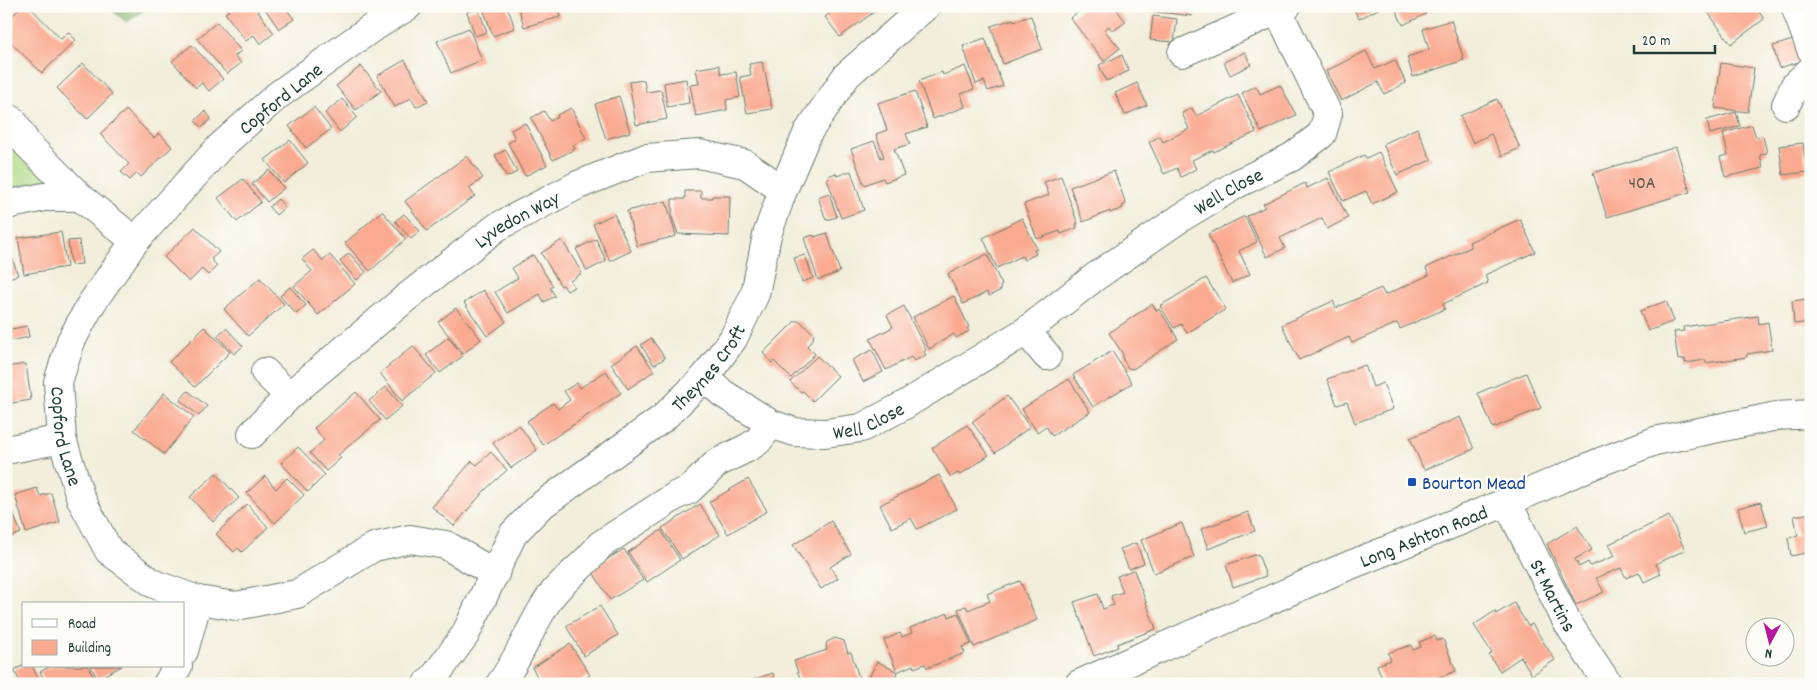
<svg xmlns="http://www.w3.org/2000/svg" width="1817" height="690" viewBox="0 0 1817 690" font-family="Dekko,sans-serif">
	<rect width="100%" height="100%" fill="#fdfcf7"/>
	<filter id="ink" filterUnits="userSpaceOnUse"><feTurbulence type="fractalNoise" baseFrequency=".02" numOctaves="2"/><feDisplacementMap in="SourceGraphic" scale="10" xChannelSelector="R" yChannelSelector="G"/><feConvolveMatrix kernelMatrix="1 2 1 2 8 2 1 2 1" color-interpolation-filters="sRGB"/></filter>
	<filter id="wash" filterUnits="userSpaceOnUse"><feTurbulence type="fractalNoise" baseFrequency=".0096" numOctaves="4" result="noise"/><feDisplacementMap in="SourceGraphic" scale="20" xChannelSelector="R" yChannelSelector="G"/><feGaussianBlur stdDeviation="1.12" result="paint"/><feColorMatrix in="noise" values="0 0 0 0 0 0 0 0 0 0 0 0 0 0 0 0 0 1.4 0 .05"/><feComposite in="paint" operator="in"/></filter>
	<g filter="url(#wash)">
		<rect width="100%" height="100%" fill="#f2eedb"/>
		<path fill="#add884" stroke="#668a5c" d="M6,142L47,177V181L6,189Z"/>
		<path fill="#8ab872" stroke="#547a53" d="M106,6H150L127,22Z"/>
		<g id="blocks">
			<path fill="#faaa91" d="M22,6H29L61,39L68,32L76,40L42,73L6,38V12L14,14Z
				M225,6H254L274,33L260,44L254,35L246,41L225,13L229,11Z
				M263,6H294L288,11L294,19L279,29Z
				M482,6H507L515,28L493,36Z
				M518,6H564V7L558,9L560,17L524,27Z
				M840,6H882L840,37L825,17Z
				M1086,6H1114L1126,22L1113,31L1109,26L1104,30L1120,48L1104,61L1070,18Z
				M1141,6H1194L1192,16L1140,10Z
				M1352,6H1384L1359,19Z
				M1394,6H1422L1426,14L1403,25Z
				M1694,6H1755L1764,19L1731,44L1704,7L1698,11Z
				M478,8L487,32L475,36L467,12Z
				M1031,16L1042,49L1003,64L991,26L1013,19L1014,21Z
				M1153,16L1177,19L1174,42L1150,40Z
				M1451,20L1464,60L1413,77L1407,57L1429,50L1423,29Z
				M217,22L241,51L235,56L241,63L227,74L197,39Z
				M469,28L482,60L451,73L437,41Z
				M985,38L1003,86L988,91L984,81L976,84L963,46Z
				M1796,39L1802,61L1779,68L1773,46Z
				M192,45L223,79L209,91L202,83L196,88L172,61Z
				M1366,51L1375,69L1395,60L1406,83L1384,94L1378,82L1341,101L1326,71Z
				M1245,52L1251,65L1230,75L1224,62Z
				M1122,55L1129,71L1106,81L1099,65Z
				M405,60L428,101L416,107L411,98L395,107L377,76Z
				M762,62L764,73L765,72L772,109L747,113L740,77L751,75L749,64Z
				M83,63L112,94L87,119L57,88Z
				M1721,63L1754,68L1748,112L1715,108Z
				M719,65L721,74L736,72L740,97L726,100L727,110L696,116L690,85L699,84L696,69Z
				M361,66L381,91L356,110L336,86Z
				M965,66L974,89L961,94L965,107L933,119L919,81L942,72L943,75Z
				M686,79L689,103L667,107L664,83Z
				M644,80L646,92L661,90L667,119L636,125L629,82Z
				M1137,83L1147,105L1125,115L1115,93Z
				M1280,85L1296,115L1261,132L1242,93L1256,86L1260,94Z
				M915,91L927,127L906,134L910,144L894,149L904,175L885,182L883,178L864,185L851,149L874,141L881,158L884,157L876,134L887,130L878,103Z
				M1238,95L1256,132L1214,152L1213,150L1192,160L1196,169L1181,177L1177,168L1164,174L1149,142L1160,136L1163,142L1189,129L1182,113L1192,108L1196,116Z
				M619,96L630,132L606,139L595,104Z
				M342,99L357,117L340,132L325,113Z
				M1497,99L1520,148L1502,156L1491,134L1473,143L1460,116Z
				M314,107L331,129L306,148L289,126Z
				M571,108L586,138L573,145L575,149L553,160L531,118L544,111L550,121L558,117L557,115Z
				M126,110L154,138L159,133L172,147L141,177L137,173L130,180L121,172L129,164L100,134Z
				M205,111L211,118L202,128L195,121Z
				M1736,112L1740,126L1710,134L1707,120Z
				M525,123L547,165L525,176L508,143L515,139L511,130Z
				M1752,125L1756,137L1763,136L1767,153L1760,155L1763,168L1725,177L1720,157L1728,155L1723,133Z
				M1417,128L1431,160L1397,175L1383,144Z
				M290,140L308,163L284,183L265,160Z
				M1803,143L1807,172L1783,175L1779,146Z
				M1676,147L1690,192L1607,217L1593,173Z
				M506,150L517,172L507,177L495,155Z
				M1379,152L1398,192L1372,204L1366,191L1343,201L1329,172L1364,155L1366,158Z
				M467,156L483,178L469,188L475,196L427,231L405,201Z
				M269,170L284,188L267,202L252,184Z
				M851,171L864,210L841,218L827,179L829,178L828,176L836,173L837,176Z
				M1114,171L1126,204L1122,206L1123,208L1110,213V211L1083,222L1070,187Z
				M1061,176L1078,224H1076L1077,228L1061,234L1060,231L1037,239L1024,204L1049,195L1044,182Z
				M1328,178L1348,218L1327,229L1322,218L1280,238L1285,248L1267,257L1247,216L1265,207L1263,204L1305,183L1307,188Z
				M243,179L261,202L237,222L218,198Z
				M685,191H701V198H712V196H730L729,236L678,234L672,217V199H685Z
				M829,193L837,217L826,220L818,197Z
				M278,199L285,207L276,215L269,207Z
				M666,201L676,236L637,246L627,211Z
				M382,211L406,239L370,271L345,243Z
				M404,214L420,231L411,239L395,221Z
				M614,214L631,251L610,261L593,224Z
				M1245,216L1257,242L1239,251L1250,274L1232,283L1208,234Z
				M1022,218L1037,249L1034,250L1036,254L1024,260L1022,256L997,268L983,238Z
				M1520,219L1535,252L1485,275L1488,283L1443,304L1445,309L1400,329L1397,323L1352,343L1349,337L1299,360L1282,325L1333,301L1336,308L1381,288L1385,295L1429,275L1426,268L1471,247L1469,242Z
				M195,227L219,252L211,259L217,266L208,275L202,269L189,282L164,257Z
				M61,232L67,267L24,274L18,238Z
				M827,233L840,272L818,280L804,238L813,235L814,237Z
				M596,239L606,261L587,271L576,249Z
				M79,240L82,264L71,265L68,241Z
				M562,240L582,273L570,281L574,287L567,291L563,285L561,286L541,253Z
				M313,250L323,261L330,255L355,284L318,315L294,286L312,271L302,259Z
				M10,252L18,275L6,279V253Z
				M349,253L366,272L357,280L340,261Z
				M987,254L1002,285L1000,286L1001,290L989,296L987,292L963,304L948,274Z
				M533,255L553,286L550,288L555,296L544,302L540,294L508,313L495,292L518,278L512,268Z
				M805,255L813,278L802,282L794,258Z
				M260,278L284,304L248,336L224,309Z
				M1206,278L1226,309L1187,333L1181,324L1174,328L1160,306Z
				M290,287L306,305L296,314L280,296Z
				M483,290L506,322L487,336L464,303Z
				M954,296L969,327L967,328L969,331L956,338L954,334L929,349L913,317Z
				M1807,299L1809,322L1794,324L1792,301Z
				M1666,301L1674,321L1648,331L1640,311Z
				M1152,304L1157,311L1159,309L1178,339L1133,369L1128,368L1122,358L1123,354L1109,333Z
				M904,306L926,350L924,352L926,355L914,361L911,357L886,370L870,339L893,327L887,315Z
				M456,308L481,339L463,354L438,322Z
				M1758,316L1759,324L1768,322L1772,350L1747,354V357L1706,363V360L1685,363V359L1678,360L1674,332L1684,331L1683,327Z
				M795,321H800L814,334L813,339L807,346L815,354L791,378L774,361L772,363L763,353Z
				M27,326L29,337L6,342V330Z
				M204,327L230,352L195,387L169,362Z
				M226,328L243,346L234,354L217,336Z
				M448,337L463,356L440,373L426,355Z
				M651,338L665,358L654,365L641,345Z
				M413,346L436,373L402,401L380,373Z
				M637,346L654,371L628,389L611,364Z
				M872,350L883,372L863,382L852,360Z
				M1112,351L1132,383L1093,407L1073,375Z
				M817,356L838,376L813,401L803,391L801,392L790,382Z
				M26,364L31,400L6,404V367Z
				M1365,365L1373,387L1383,383L1393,409L1355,423L1347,402L1337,405L1327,379Z
				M606,371L621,393L543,445L527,421L553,403L558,409L570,400L564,391L577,383L580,388Z
				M1526,373L1541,408L1493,428L1478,393Z
				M1069,379L1090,412L1052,436L1046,426L1037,432L1022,409Z
				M386,387L402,406L385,420L369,401Z
				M188,391L207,406L199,416L180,400Z
				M356,392L380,420L338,455L341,458L326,471L310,453L324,440L314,428Z
				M164,393L194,417L164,454L134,430Z
				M1007,396L1030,427L995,453L972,422Z
				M1460,417L1474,449L1424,470L1410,438Z
				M519,425L537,450L511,468L493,443Z
				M967,425L989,455L960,475L958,473L951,477L932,448Z
				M298,447L325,475L308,492L281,463Z
				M491,452L507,470L485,490L454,526L432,507L472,461L477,465Z
				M216,473L239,498L213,522L190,497Z
				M939,475L957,509L917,529L911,518L892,528L880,505Z
				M265,476L276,489L287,478L304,495L275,523L247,493Z
				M748,479L767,511L728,534L709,502Z
				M37,488L40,496L51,493L60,522L26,533L15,495Z
				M1761,502L1768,526L1744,532L1738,508Z
				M247,504L268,527L242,552L238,548L234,552L216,534Z
				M700,504L720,535L682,559L662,528Z
				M12,511L21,533L6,539V514Z
				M1248,512L1255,531L1208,549L1201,529Z
				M1811,513V552L1791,556L1788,538L1798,536L1794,516Z
				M1669,516L1685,550L1656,564L1661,574L1644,582L1639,572L1626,578L1621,568L1596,578L1604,592L1576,605L1547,544L1577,526L1592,550L1575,559L1579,567L1588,562L1590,566L1615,556L1609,544Z
				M831,521L851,554L830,567L838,578L821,589L793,545Z
				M1182,523L1194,557L1154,573L1141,540Z
				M661,530L680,560L647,582L628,552Z
				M1136,543L1144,563L1129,569L1120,549Z
				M624,549L643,580L610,600L591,569Z
				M1258,554L1266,576L1233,587L1226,565Z
				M1134,570L1156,629L1117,644L1118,647L1094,656L1074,602L1098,594L1103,609L1114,605L1111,596L1123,592L1117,576Z
				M1020,581L1037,620L974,647L958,609L966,606L968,610L990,601L987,594Z
				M1514,603L1528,626L1532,624L1555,660L1532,675L1521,657L1500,671L1489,655L1492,653L1474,625L1495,611L1496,614Z
				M600,606L618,635L584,656L566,626Z
				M948,613L949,617L958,613L971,644L962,647L965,653L927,668L925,664L914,668L913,665L897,672L884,640L900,633L902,637L912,633L910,628Z
				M1435,636L1437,641L1443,639L1456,671L1432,680L1433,684H1384L1377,665L1391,660L1388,653L1411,645L1413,650L1421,647L1419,642Z
				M835,638L844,641L848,653L851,652L861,684H802L794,661L827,650L826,647L827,642Z
				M570,644L590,675L577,684H542L532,668Z
				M877,661L897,672L895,679L905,684H866Z
				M24,665L32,666L41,684H21L14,670Z
				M51,666H88L97,684H47L40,672Z
				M91,666H122L97,679Z
				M773,673L776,684H746V682Z"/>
		</g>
	</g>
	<g filter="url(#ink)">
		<use href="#blocks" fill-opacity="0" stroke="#697b6e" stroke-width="1"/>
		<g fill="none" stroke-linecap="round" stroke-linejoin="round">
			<defs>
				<g id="minor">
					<path id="s1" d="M408,6L369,30L278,95L220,147L135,241L91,304L71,341L58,382L62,439L81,499L109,551L154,584L198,600L236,606L297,594L374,547L410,539L446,545L495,574"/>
					<path d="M1795,6L1811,49"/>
					<path d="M1182,53L1287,6"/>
					<path d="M1786,105L1795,85L1811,70"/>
					<path d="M6,117L13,121L27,144L80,197L135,241"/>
					<path d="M6,205L44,197H80"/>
					<path d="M1026,331L1047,356"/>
					<path d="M265,372L289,396"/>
					<path id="s2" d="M705,377L722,393L771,424L795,432L825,433L861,428L903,406L1026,331L1095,277L1182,217L1237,184L1292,157L1322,134L1328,114L1278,11"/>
					<path id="s3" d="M252,434L289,396L407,297L497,227L578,185L646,158L699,154L745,164L783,190"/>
					<path d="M6,450L62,439"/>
					<path id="s4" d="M1507,502L1567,622L1608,684"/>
					<path d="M184,651L198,600"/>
					<path d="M167,684L178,666"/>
					<path id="s5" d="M427,684L435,676L465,635L513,534L539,507L663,418L705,377L733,339L755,294L767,235L783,190L808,132L847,75L926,6"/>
					<path d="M500,684C521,656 531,624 551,596C565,577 586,565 600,545L677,495L689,490L717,463L749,447L758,441L771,424"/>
					<path id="s6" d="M1079,684L1338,570L1507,502L1600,462L1655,441L1777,416L1811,414"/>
				</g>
			</defs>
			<use href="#minor" stroke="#697b6e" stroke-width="30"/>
			<use href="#minor" stroke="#fff" stroke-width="28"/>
		</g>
	</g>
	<rect fill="#1a4fb4" stroke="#fdfcf7" stroke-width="2" x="1407" y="477" width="10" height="10" rx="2.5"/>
	<g text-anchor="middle" stroke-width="5" stroke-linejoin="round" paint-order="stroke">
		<g font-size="18" fill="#56584b">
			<text x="1642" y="188">40A</text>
		</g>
		<g font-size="20" fill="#1f3d34" stroke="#fdfcf7">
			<text transform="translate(280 98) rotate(-39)" y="7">Copford Lane</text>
			<text dy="7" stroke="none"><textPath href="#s2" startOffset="611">Well Close</textPath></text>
			<text dy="7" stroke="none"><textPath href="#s3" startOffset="342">Lyvedon Way</textPath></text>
			<text dy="7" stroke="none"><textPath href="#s5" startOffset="432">Theynes Croft</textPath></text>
			<text dy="7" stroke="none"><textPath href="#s2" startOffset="182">Well Close</textPath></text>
			<text dy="7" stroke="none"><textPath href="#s1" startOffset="579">Copford Lane</textPath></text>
			<text dy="7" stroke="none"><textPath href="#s6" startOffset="375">Long Ashton Road</textPath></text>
			<text dy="7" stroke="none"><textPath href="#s4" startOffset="104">St Martins</textPath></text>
		</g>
		<g font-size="20" fill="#164399" stroke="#fdfcf7" text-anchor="start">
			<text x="1422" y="489">Bourton Mead</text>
		</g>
	</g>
	<rect width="1817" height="690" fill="none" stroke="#fdfcf7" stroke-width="25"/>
	<rect x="22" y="602" width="162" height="65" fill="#fdfcf7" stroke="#a4b0a9"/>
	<rect x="32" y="619" width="25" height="8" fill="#ffffff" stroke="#a4b0a9"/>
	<text x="68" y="628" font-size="15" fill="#1f3d34">Road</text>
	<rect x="32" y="640" width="25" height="15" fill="#faaa91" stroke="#a4b0a9"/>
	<text x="68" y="652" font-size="15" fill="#1f3d34">Building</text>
	<g transform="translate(1770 642) rotate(187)"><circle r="24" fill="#fdfcf7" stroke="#a4b0a9"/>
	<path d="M0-4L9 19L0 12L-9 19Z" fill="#b5179e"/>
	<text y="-8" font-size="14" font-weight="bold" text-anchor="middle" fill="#1f3d34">N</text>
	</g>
	<path d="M1634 45v8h81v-8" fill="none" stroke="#1f3d34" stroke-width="2.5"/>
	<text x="1642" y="45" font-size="15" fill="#1f3d34" stroke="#fdfcf7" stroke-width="4" paint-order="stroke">20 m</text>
</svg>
